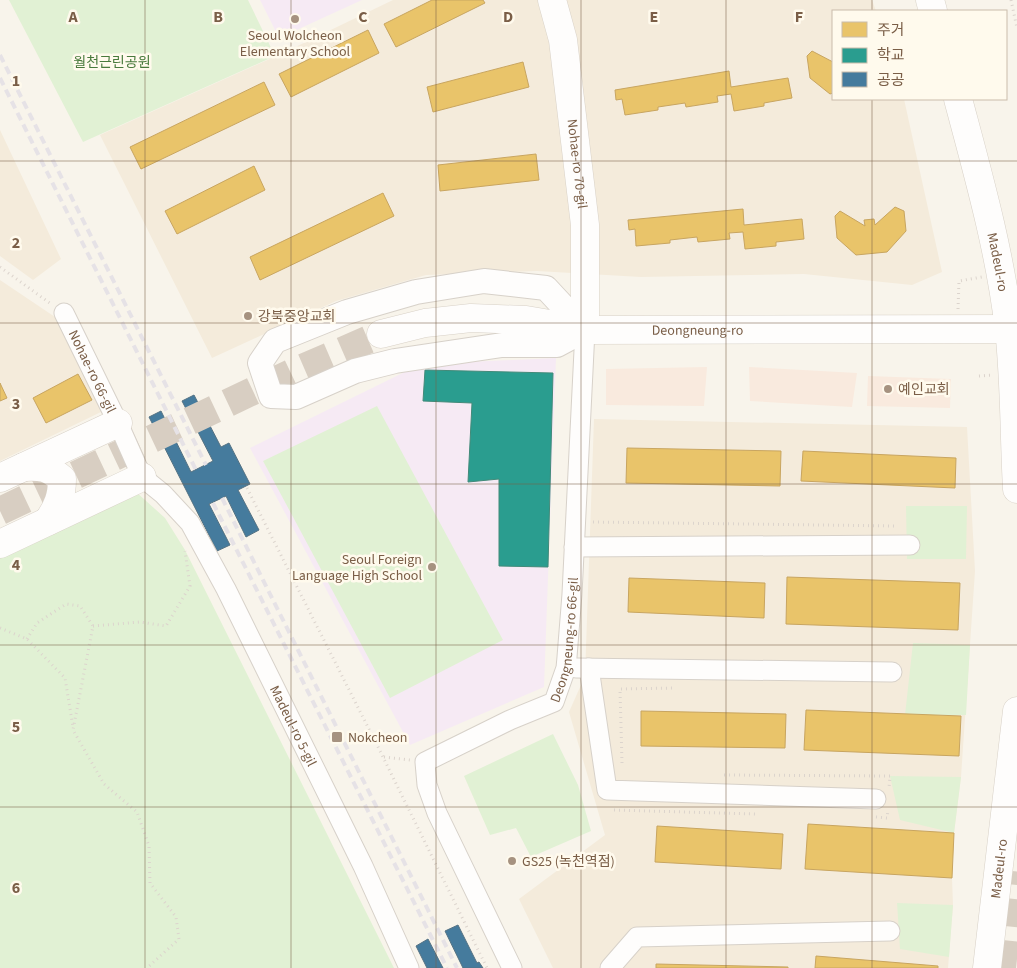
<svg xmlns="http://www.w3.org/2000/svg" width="1017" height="968" viewBox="0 0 1017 968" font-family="'Source Sans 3','Noto Sans KR',sans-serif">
	<rect width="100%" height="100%" fill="#f8f4eb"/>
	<path fill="#f4ebdb" d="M393,0H872L876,11H833V99H904L942,272L912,285L804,274L641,277L537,271L426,275L336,301L212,358L100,135L285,52Z
		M0,130L61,259L33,280L0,256Z
		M0,280L58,319L103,411L0,461Z
		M594,419L967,427L975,571L961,777L954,833L952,878L953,905L948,968H553L519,899L605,835L569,712L585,676Z"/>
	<path fill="#f9eade" d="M707,367L704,406L606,405V369Z
		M749,367L857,373L852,407L750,401Z
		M868,376L951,379L950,408L867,406Z"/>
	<path fill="#f6eaf4" d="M260,0H362L279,38Z
		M556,358L544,687L410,745L250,448L421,364Z"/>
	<path fill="#e1f1d4" d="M9,0H248L275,56L83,142Z
		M377,406L503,640L390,698L263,461Z
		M135,491L165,518L185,550L394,968H0V552Z
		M906,506H967L966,559H907Z
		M913,643L970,645L966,715H905Z
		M553,734L578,785L591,831L531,857L516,828L490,835L464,776Z
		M890,776L961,777L954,833L900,820Z
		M897,903L953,905L949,957L900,949Z"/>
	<path fill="#e9c46a" stroke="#c8a560" d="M432,0H483L485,3L396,47L384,24Z
		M368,30L379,53L291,97L279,74Z
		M812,51L833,62V93L830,94L810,78L807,56Z
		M523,62L529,87L433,112L427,87Z
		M729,71L731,87L788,78L792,98L764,103V106L734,111L731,94L717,96L718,102L686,107L685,103L658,107V110L625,115L622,99L616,100L615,90Z
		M264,82L275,105L141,169L130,147Z
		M536,154L539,180L440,191L438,165Z
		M254,166L265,190L177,234L165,211Z
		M383,193L394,216L260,280L250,257Z
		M895,207L904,211L906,231L887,252L856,255L837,238L835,216L840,211L865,226L864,220L874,219L875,225Z
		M743,209L744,225L802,219L804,239L776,242V246L745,249L743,232L729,233L730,239L698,242L697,237L670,240V243L636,246L635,229L629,230L628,220Z
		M78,374L92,400L46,423L33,398Z
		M0,383L7,398L0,401Z
		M627,448L781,451L780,486L626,483Z
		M803,451L956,458L955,488L801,481Z
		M787,577L960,583L958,630L786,624Z
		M629,578L765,583L764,618L628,612Z
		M806,710L961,716L959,756L804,750Z
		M641,711L786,714L785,748L641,746Z
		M808,824L954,833L952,878L805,869Z
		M657,826L783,834L781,869L655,862Z
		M816,956L938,966V968H815Z
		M656,964L788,967V968H656Z"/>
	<path fill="#2a9d8f" stroke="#428a79" d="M425,370L553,373L548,567L499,566V479L468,482L472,403L423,401Z"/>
	<path fill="#457b9d" stroke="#557283" d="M194,395L221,447L229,443L250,484L238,490L259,530L246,537L226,496L222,498L209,504L230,545L217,551L149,417L161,411L191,472L213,461L182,401Z
		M458,925L477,963L479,962L483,968H463L445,931Z
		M428,939L443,968H427L416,946Z"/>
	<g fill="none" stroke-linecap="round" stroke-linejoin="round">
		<path stroke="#d8cec2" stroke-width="28" stroke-dasharray="28 14" stroke-linecap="butt" d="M0,511L291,373L381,334"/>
		<path stroke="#d8cec2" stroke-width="28" stroke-dasharray="28 14" stroke-linecap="butt" d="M1002,968L1012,871"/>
		<defs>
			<g id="minor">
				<path id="s1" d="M64,313L118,423L142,477L163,494L190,523L226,589L363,866L409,968"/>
				<path d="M574,547L910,545"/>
				<path d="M576,668L892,672"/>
				<path d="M589,668L607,790L876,799"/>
				<path id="s2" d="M512,968L437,813L427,785L425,762L510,720L554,702L566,668L567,657L572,594L585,330"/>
				<path d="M610,968L637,937L890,931"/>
			</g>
			<path id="tertiary" d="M484,281L546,288L585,330L557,345H502L395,361L355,371L296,397L271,396L260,363L275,341L347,312L416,292Z"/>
			<g id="secondary">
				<path id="s3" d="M552,0L563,40L585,225V330"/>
				<path d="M930,0L933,11"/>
				<path id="s4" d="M958,99C978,174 1000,251 1009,329C1015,382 1014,436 1017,489"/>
				<path id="s5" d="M381,334L425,323L471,318L526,320L585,330L1017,329"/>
				<path d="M24,467C42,466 48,467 62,479C62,496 58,507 48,521"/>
				<path d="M0,478L118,423"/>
				<path d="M0,544L142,477"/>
				<path id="s6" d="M987,968L1017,711"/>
			</g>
		</defs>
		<use href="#minor" stroke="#d7d1c9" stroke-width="21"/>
		<use href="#tertiary" stroke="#d7d1c9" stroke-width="26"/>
		<use href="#secondary" stroke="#d8d1c7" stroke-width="29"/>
		<path stroke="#dcd4cd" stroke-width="3" stroke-dasharray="1 4" stroke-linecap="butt" d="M1011,0L1017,28
			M0,267L51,304
			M958,309L959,281L982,277
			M979,376L993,375
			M247,488L379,749L487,968
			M593,522L897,526
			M93,626L140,622L166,626L190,586L185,551
			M0,628L27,639L65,678L73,727
			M27,639L37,623L66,604L80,606L93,626L73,730L104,784L137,812L149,846L150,883L176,917L179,939L147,968
			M384,757L410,760
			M622,763L620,689L675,688
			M724,775L890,776L889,788
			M614,810L755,814
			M876,817L887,818L888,810"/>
		<use href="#minor" stroke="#fefdfc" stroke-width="19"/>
		<use href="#tertiary" stroke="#fefdfc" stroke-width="24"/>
		<use href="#secondary" stroke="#fefdfc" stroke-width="28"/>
		<path stroke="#e6e2e6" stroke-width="4" stroke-dasharray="8 5" stroke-linecap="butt" d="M0,55L206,465
			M0,78L196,470
			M222,498L457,968
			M213,503L447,968"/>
	</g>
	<path fill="none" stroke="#7a5e47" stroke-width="1" stroke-opacity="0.55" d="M145,0V968M291,0V968M436,0V968M581,0V968M726,0V968M872,0V11M872,99V968M0,161H1017M0,323H1017M0,484H1017M0,645H1017M0,807H1017"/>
	<g fill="#a69280" stroke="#fffaed" stroke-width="2">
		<circle cx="295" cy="19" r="5"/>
		<circle cx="248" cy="316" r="5"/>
		<circle cx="888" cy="389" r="5"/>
		<circle cx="432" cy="567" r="5"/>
		<rect x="331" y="731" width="12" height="12" rx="2.5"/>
		<circle cx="512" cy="861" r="5"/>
	</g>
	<g text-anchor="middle" stroke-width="5" stroke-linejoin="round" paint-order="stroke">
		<g font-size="14" fill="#7a5e47" stroke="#fffaed" text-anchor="start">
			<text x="295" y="40" text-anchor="middle">Seoul Wolcheon<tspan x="295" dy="16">Elementary School</tspan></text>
			<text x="258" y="321">강북중앙교회</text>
			<text x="898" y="394">예인교회</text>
			<text x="422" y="564" text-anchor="end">Seoul Foreign<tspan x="422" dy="16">Language High School</tspan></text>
			<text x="348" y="742">Nokcheon</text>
			<text x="522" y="866">GS25 (녹천역점)</text>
		</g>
		<g font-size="14" fill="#487a3c" stroke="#fffaed">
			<text x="112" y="67">월천근린공원</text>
		</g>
		<g font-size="14" fill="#7a5e47" stroke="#fffaed">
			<text dy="5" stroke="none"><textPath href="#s3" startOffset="166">Nohae-ro 70-gil</textPath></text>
			<text dy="5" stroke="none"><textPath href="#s4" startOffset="168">Madeul-ro</textPath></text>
			<text dy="5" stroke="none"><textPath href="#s5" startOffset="319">Deongneung-ro</textPath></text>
			<text dy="5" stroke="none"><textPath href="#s1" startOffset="65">Nohae-ro 66-gil</textPath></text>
			<text dy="5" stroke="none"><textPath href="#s2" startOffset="431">Deongneung-ro 66-gil</textPath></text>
			<text dy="5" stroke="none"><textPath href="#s1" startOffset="476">Madeul-ro 5-gil</textPath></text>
			<text dy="5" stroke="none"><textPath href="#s6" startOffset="100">Madeul-ro</textPath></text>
		</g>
	</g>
	<g font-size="16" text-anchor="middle" font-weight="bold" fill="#7a5e47" stroke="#fffaed" stroke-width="5" stroke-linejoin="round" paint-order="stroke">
		<text x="73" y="22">A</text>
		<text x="218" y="22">B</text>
		<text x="363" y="22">C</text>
		<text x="508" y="22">D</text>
		<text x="654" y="22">E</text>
		<text x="799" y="22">F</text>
		<text x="16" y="86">1</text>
		<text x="16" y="248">2</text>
		<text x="16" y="409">3</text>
		<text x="16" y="570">4</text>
		<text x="16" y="732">5</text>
		<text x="16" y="893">6</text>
	</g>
	<rect x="832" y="10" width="175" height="90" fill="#fffaed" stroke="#cabcab"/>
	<rect x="842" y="22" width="25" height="15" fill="#e9c46a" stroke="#cabcab"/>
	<text x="877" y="35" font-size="15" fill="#7a5e47">주거</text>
	<rect x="842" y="48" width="25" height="15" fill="#2a9d8f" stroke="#cabcab"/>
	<text x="877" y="60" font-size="15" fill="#7a5e47">학교</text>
	<rect x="842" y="72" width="25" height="15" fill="#457b9d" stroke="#cabcab"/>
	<text x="877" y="85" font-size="15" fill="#7a5e47">공공</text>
</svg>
